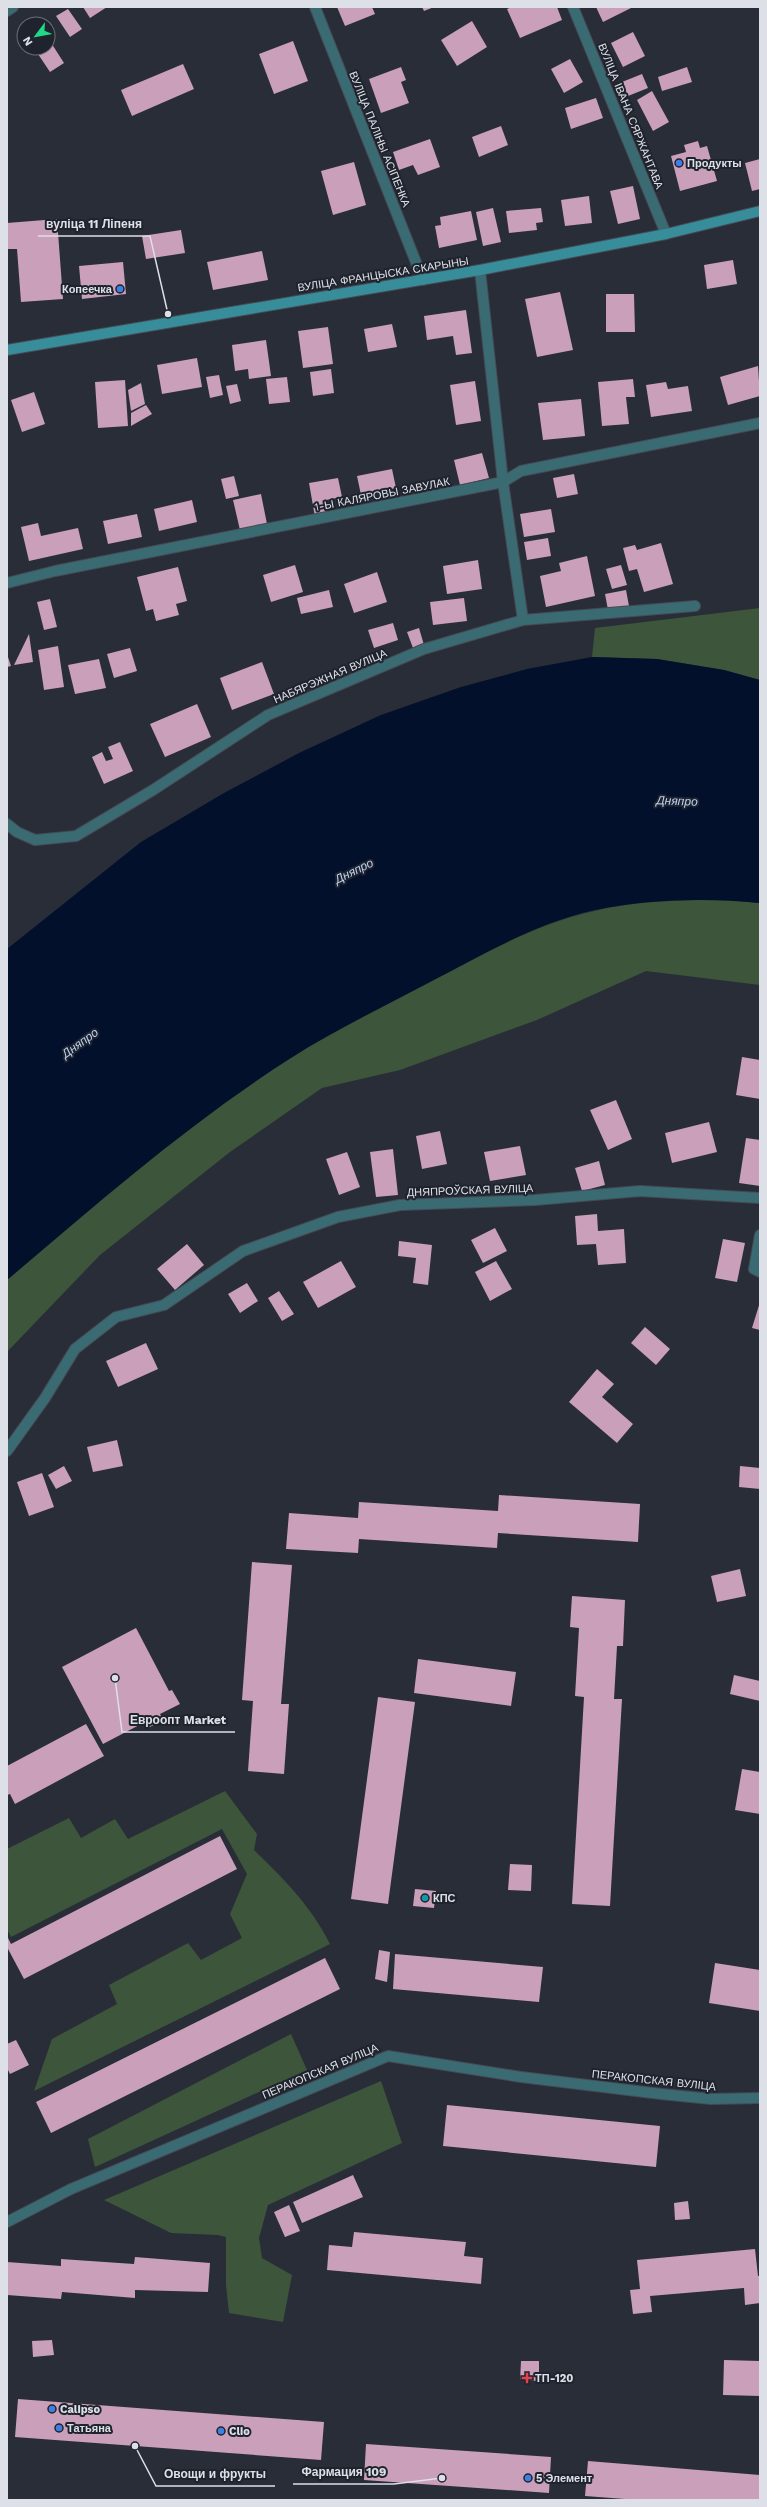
<svg xmlns="http://www.w3.org/2000/svg" width="767" height="2507" viewBox="0 0 767 2507" font-family="'Work Sans',sans-serif">
	<rect width="100%" height="100%" fill="#282d38"/>
	<path fill="#3d553b" d="M760,608V680L724,670L657,659L592,657L595,628Z
		M717,899L760,903V985L646,971L537,1020L400,1070L322,1088L230,1152L100,1255L7,1352V1280C99,1202 189,1119 293,1056C338,1029 385,1006 431,981C483,954 536,924 594,911C633,901 676,901 717,899Z
		M225,1791L257,1834L254,1850C284,1879 311,1906 330,1944L34,2091L52,2039L117,2004L109,1985L188,1943L201,1960L242,1938L230,1914L247,1874L222,1829L11,1937L7,1929V1849L69,1818L81,1838L115,1819L128,1839Z
		M291,2034L307,2070L95,2167L88,2139Z
		M381,2081L402,2143L268,2205L259,2238L262,2258L292,2275L283,2322L229,2313L226,2285V2237L218,2235L171,2233L104,2200Z"/>
	<path fill="#02102c" d="M592,657L657,659L724,670L760,680V903C706,898 649,899 595,910C538,922 484,954 432,981C385,1006 336,1029 291,1058C189,1123 99,1202 7,1280V949L141,842L224,793L299,753L381,715L461,687L527,669Z"/>
	<path fill="#c99fba" d="M83,7H107L90,18Z
		M337,7H372L375,14L345,26Z
		M422,7H434L424,11Z
		M512,7H557L562,20L520,38L507,9Z
		M596,7H633L603,22Z
		M68,9L82,29L70,37L56,16Z
		M472,21L487,47L457,66L441,40Z
		M633,32L645,56L623,67L611,43Z
		M48,38L64,63L50,72L34,48H48Z
		M293,41L308,81L274,94L259,54Z
		M570,59L583,82L564,93L551,69Z
		M183,64L194,89L132,116L121,90Z
		M401,67L406,80L401,82L409,103L381,113L369,79Z
		M687,67L692,82L662,91L658,77Z
		M642,74L648,88L628,96L622,82Z
		M652,91L669,122L653,131L637,100Z
		M596,98L603,118L571,129L565,108Z
		M501,126L508,145L479,157L472,137Z
		M430,139L440,167L418,175L413,165L399,170L393,152Z
		M698,141L700,148L707,146L717,181L680,191L671,156L686,152L684,145Z
		M760,159V189L752,191L745,163Z
		M354,162L366,205L333,215L321,171Z
		M633,186L640,219L618,224L610,191Z
		M589,196L592,223L565,226L561,200Z
		M493,208L501,242L483,246L476,212Z
		M541,208L543,222L536,223L537,230L509,233L506,211Z
		M471,211L477,240L439,248L435,226L441,225L440,217Z
		M57,219L63,299L21,302L17,249H7V223Z
		M181,230L185,253L146,259L142,236Z
		M262,251L268,280L213,290L207,262Z
		M733,260L737,284L707,289L704,265Z
		M123,262L126,294L82,299L79,266Z
		M560,292L573,350L537,357L525,299Z
		M606,294H634L635,332H606Z
		M466,310L472,353L456,355L453,336L427,340L424,316Z
		M392,324L397,347L368,352L364,329Z
		M328,327L333,364L303,368L298,331Z
		M266,340L271,376L249,379L248,369L235,371L232,345Z
		M197,358L202,387L162,394L157,365Z
		M758,366L760,396L728,405L720,377Z
		M331,369L334,393L313,396L310,372Z
		M219,375L223,395L210,398L206,377Z
		M287,377L290,402L269,404L266,379Z
		M633,379L635,397H626L629,424L602,426L598,382Z
		M125,380L128,426L98,428L95,382Z
		M475,381L481,421L456,425L450,385Z
		M666,382L668,389L688,386L692,411L651,417L646,385Z
		M141,383L145,404L131,411L128,390Z
		M237,384L241,401L230,404L226,386Z
		M34,392L45,424L22,432L11,400Z
		M581,399L585,436L543,440L538,403Z
		M146,405L152,414L131,426V413Z
		M482,453L489,478L460,485L454,460Z
		M392,469L396,488L361,495L357,476Z
		M574,474L578,494L557,498L553,478Z
		M234,476L239,496L226,499L221,479Z
		M338,478L342,497L326,500L328,515L315,517L309,483Z
		M261,494L267,524L240,530L233,500Z
		M192,500L197,522L159,531L154,509Z
		M551,509L555,532L524,537L520,514Z
		M137,514L142,537L108,544L103,521Z
		M38,523L41,536L78,528L83,549L29,561L21,527Z
		M548,538L551,556L527,560L524,542Z
		M661,543L673,584L644,592L637,569L629,571L623,548L635,545L637,550Z
		M587,556L595,596L546,607L540,576L561,571L559,563Z
		M478,560L482,589L447,594L443,566Z
		M295,565L303,592L271,602L263,575Z
		M621,565L627,585L612,589L606,569Z
		M178,567L187,601L176,604L179,615L156,621L153,609L146,611L137,577Z
		M377,572L387,602L354,613L344,584Z
		M329,590L333,607L301,614L297,598Z
		M626,590L629,606L608,610L605,594Z
		M464,598L467,621L433,625L430,602Z
		M50,599L57,627L44,630L37,602Z
		M393,623L398,640L374,648L368,630Z
		M419,628L424,645L413,648L407,632Z
		M29,634L33,662L14,665Z
		M58,646L64,687L44,690L38,650Z
		M130,648L137,671L114,678L107,654Z
		M7,654L11,666L7,667Z
		M99,659L106,688L75,694L68,665Z
		M262,662L274,694L232,710L220,678Z
		M197,704L211,737L165,757L150,724Z
		M120,742L133,771L104,784L92,757L102,752L106,761L113,759L108,747Z
		M742,1057L760,1060V1099L736,1095Z
		M616,1100L632,1139L608,1150L590,1110Z
		M709,1122L717,1152L672,1163L665,1133Z
		M440,1131L447,1164L422,1169L416,1136Z
		M746,1138L760,1140V1186L739,1183Z
		M520,1146L526,1175L490,1181L484,1152Z
		M393,1149L398,1195L376,1197L370,1152Z
		M347,1152L360,1187L339,1195L326,1159Z
		M599,1161L605,1185L582,1191L575,1168Z
		M597,1214L598,1231L624,1229L626,1263L598,1265L596,1244L577,1245L575,1216Z
		M495,1228L507,1251L483,1263L471,1240Z
		M723,1239L745,1243L737,1282L715,1278Z
		M399,1241L432,1245L428,1285L413,1283L416,1258L398,1256Z
		M187,1244L204,1265L175,1290L157,1269Z
		M341,1261L356,1287L318,1308L303,1282Z
		M496,1261L512,1289L490,1301L475,1272Z
		M247,1283L258,1301L240,1313L228,1294Z
		M279,1291L294,1314L282,1321L268,1298Z
		M760,1302V1330L752,1328Z
		M645,1327L670,1349L656,1365L631,1343Z
		M146,1343L158,1369L118,1387L106,1361Z
		M597,1369L614,1384L602,1397L633,1424L617,1443L569,1402Z
		M117,1440L123,1466L93,1472L87,1447Z
		M64,1466L72,1481L56,1489L48,1475Z
		M740,1466L760,1468V1489L739,1487Z
		M42,1473L54,1507L29,1516L17,1482Z
		M499,1495L640,1504L638,1542L498,1533L497,1548L359,1539L358,1553L286,1549L289,1513L358,1518L359,1502L498,1511Z
		M252,1562L292,1565L281,1704H289L284,1774L248,1771L253,1701L242,1700Z
		M740,1569L746,1596L717,1602L711,1576Z
		M572,1596L625,1600L623,1646H617L614,1699H622L610,1906L572,1904L584,1697L575,1696L579,1628L570,1627Z
		M136,1628L169,1691L172,1690L180,1704L160,1714L163,1720L148,1728L145,1722L103,1744L62,1667Z
		M418,1659L516,1672L511,1706L414,1693Z
		M734,1675L760,1681V1701L730,1694Z
		M378,1697L415,1702L388,1904L351,1899Z
		M86,1724L104,1756L15,1804L10,1794L7,1795V1766Z
		M742,1769L760,1772V1814L735,1810Z
		M220,1836L237,1869L24,1979L7,1947V1936L11,1944Z
		M510,1864L532,1865L531,1891L508,1890Z
		M415,1889L436,1891L434,1908L413,1906Z
		M379,1950L390,1952L387,1982L375,1979Z
		M395,1954L543,1967L539,2002L393,1989Z
		M325,1958L340,1989L51,2133L36,2102Z
		M715,1963L760,1970V2011L709,2003Z
		M16,2040L29,2065L10,2074L7,2068V2044Z
		M447,2105L660,2126L656,2167L443,2146Z
		M353,2175L363,2197L302,2223L293,2202Z
		M688,2201L690,2219L675,2220L674,2203Z
		M289,2205L300,2231L285,2237L274,2212Z
		M354,2232L466,2242L464,2256L483,2258L481,2284L327,2270L329,2245L352,2247Z
		M755,2249L758,2276H760V2303L745,2305L744,2288L650,2296L652,2312L633,2314L630,2290L640,2289L637,2260Z
		M135,2257L210,2263L208,2292L135,2290V2298L62,2292L61,2299L7,2295V2262L61,2266V2259L134,2264Z
		M52,2340L54,2355L33,2357L32,2341Z
		M724,2360L760,2361V2396L723,2395Z
		M521,2361H539V2381L520,2380Z
		M18,2399L324,2422L321,2460L15,2437Z
		M366,2444L551,2457L549,2493L364,2480Z
		M588,2461L760,2475V2500H638L585,2496Z"/>
	<g fill="none" stroke-linecap="round" stroke-linejoin="round">
		<defs>
			<path id="street" d="M315,7L423,280
				M573,7L666,234
				M7,11L13,7
				M480,270L503,482L523,620
				M7,583L55,571L503,482L521,471L760,423
				M7,824L17,832L35,840L76,836L153,790L268,715L424,649L523,620L695,606
				M760,1235L754,1269L760,1272
				M7,1451L45,1398L75,1349L116,1317L164,1305L243,1251L338,1217L400,1205L535,1200L640,1191L760,1198
				M7,2222L71,2189L388,2056L521,2077L661,2094L711,2099L760,2098"/>
			<path id="secondary" d="M7,350L480,270L666,234L760,211"/>
		</defs>
		<use href="#street" stroke="#454a54" stroke-width="12"/>
		<use href="#secondary" stroke="#454a54" stroke-width="12"/>
		<use href="#street" stroke="#3a6b73" stroke-width="10"/>
		<use href="#secondary" stroke="#388d9a" stroke-width="10"/>
	</g>
	<g fill="#3f7fe0" stroke="#1f232d" stroke-width="1.5">
		<circle cx="679" cy="163" r="4"/>
		<circle cx="120" cy="289" r="4"/>
		<circle cx="52" cy="2409" r="4"/>
		<circle cx="59" cy="2428" r="4"/>
		<circle cx="221" cy="2431" r="4"/>
		<circle cx="528" cy="2478" r="4"/>
	</g>
	<circle fill="#0f9aa8" stroke="#1f232d" stroke-width="1.5" cx="425" cy="1898" r="4"/>
	<path fill="#e0444e" stroke="#1f232d" stroke-width="1.5" d="M525 2372h4v4h4v4h-4v4h-4v-4h-4v-4h4z"/>
	<g text-anchor="middle" stroke-width="4" stroke-linejoin="round" paint-order="stroke">
		<g font-size="11" fill="#dde0e7" stroke="#1f232d">
			<text transform="translate(631 116) rotate(68)" y="4">ВУЛІЦА ІВАНА СЯРЖАНТАВА</text>
			<text transform="translate(380 139) rotate(68)" y="4">ВУЛІЦА ПАЛІНЫ АСІПЕНКА</text>
			<text transform="translate(383 274) rotate(-9)" y="4">ВУЛІЦА ФРАНЦЫСКА СКАРЫНЫ</text>
			<text transform="translate(382 494) rotate(-11)" y="4">1-Ы КАЛЯРОВЫ ЗАВУЛАК</text>
			<text transform="translate(330 676) rotate(-23)" y="4">НАБЯРЭЖНАЯ ВУЛІЦА</text>
			<text transform="translate(470 1190) rotate(-2)" y="4">ДНЯПРОЎСКАЯ ВУЛІЦА</text>
			<text transform="translate(320 2071) rotate(-23)" y="4">ПЕРАКОПСКАЯ ВУЛІЦА</text>
			<text transform="translate(654 2080) rotate(6)" y="4">ПЕРАКОПСКАЯ ВУЛІЦА</text>
		</g>
		<g font-size="11" font-weight="bold" fill="#dde0e7" stroke="#1f232d" text-anchor="start">
			<text x="687" y="167">Продукты</text>
			<text x="112" y="293" text-anchor="end">Копеечка</text>
			<text x="433" y="1902">КПС</text>
			<text x="535" y="2382">ТП-120</text>
			<text x="60" y="2413">Calipso</text>
			<text x="67" y="2432">Татьяна</text>
			<text x="229" y="2435">Clio</text>
			<text x="536" y="2482">5 Элемент</text>
		</g>
		<g font-size="12" font-style="italic" fill="#bbd2f5" stroke="#1f232d">
			<text transform="translate(677 801) rotate(2)" y="4">Дняпро</text>
			<text transform="translate(354 871) rotate(-26)" y="4">Дняпро</text>
			<text transform="translate(80 1043) rotate(-36)" y="4">Дняпро</text>
		</g>
	</g>
	<path fill="none" stroke="#dde0e7" stroke-width="1.5" d="M168 314L150 236H38M115 1678L122 1732H235M442 2478L394 2484H293M135 2446L156 2486H275"/>
	<g fill="#dde0e7" stroke="#1f232d" stroke-width="1.5">
		<circle cx="168" cy="314" r="4"/>
		<circle cx="115" cy="1678" r="4"/>
		<circle cx="442" cy="2478" r="4"/>
		<circle cx="135" cy="2446" r="4"/>
	</g>
	<g font-size="12" text-anchor="middle" font-weight="bold" fill="#dde0e7" stroke="#1f232d" stroke-width="4" stroke-linejoin="round" paint-order="stroke">
		<text x="94" y="228">вуліца 11 Ліпеня</text>
		<text x="178" y="1724">Евроопт Market</text>
		<text x="344" y="2476">Фармация 109</text>
		<text x="215" y="2478">Овощи и фрукты</text>
	</g>
	<rect width="767" height="2507" fill="none" stroke="#dde0e7" stroke-width="16"/>
	<g transform="translate(36 36) rotate(238)"><circle r="19" fill="#1f232d" stroke="#6b6f77"/>
	<path d="M0-3L7 15L0 10L-7 15Z" fill="#21d887"/>
	<text y="-6" font-size="11" font-weight="bold" text-anchor="middle" fill="#dde0e7">N</text>
	</g>
</svg>
